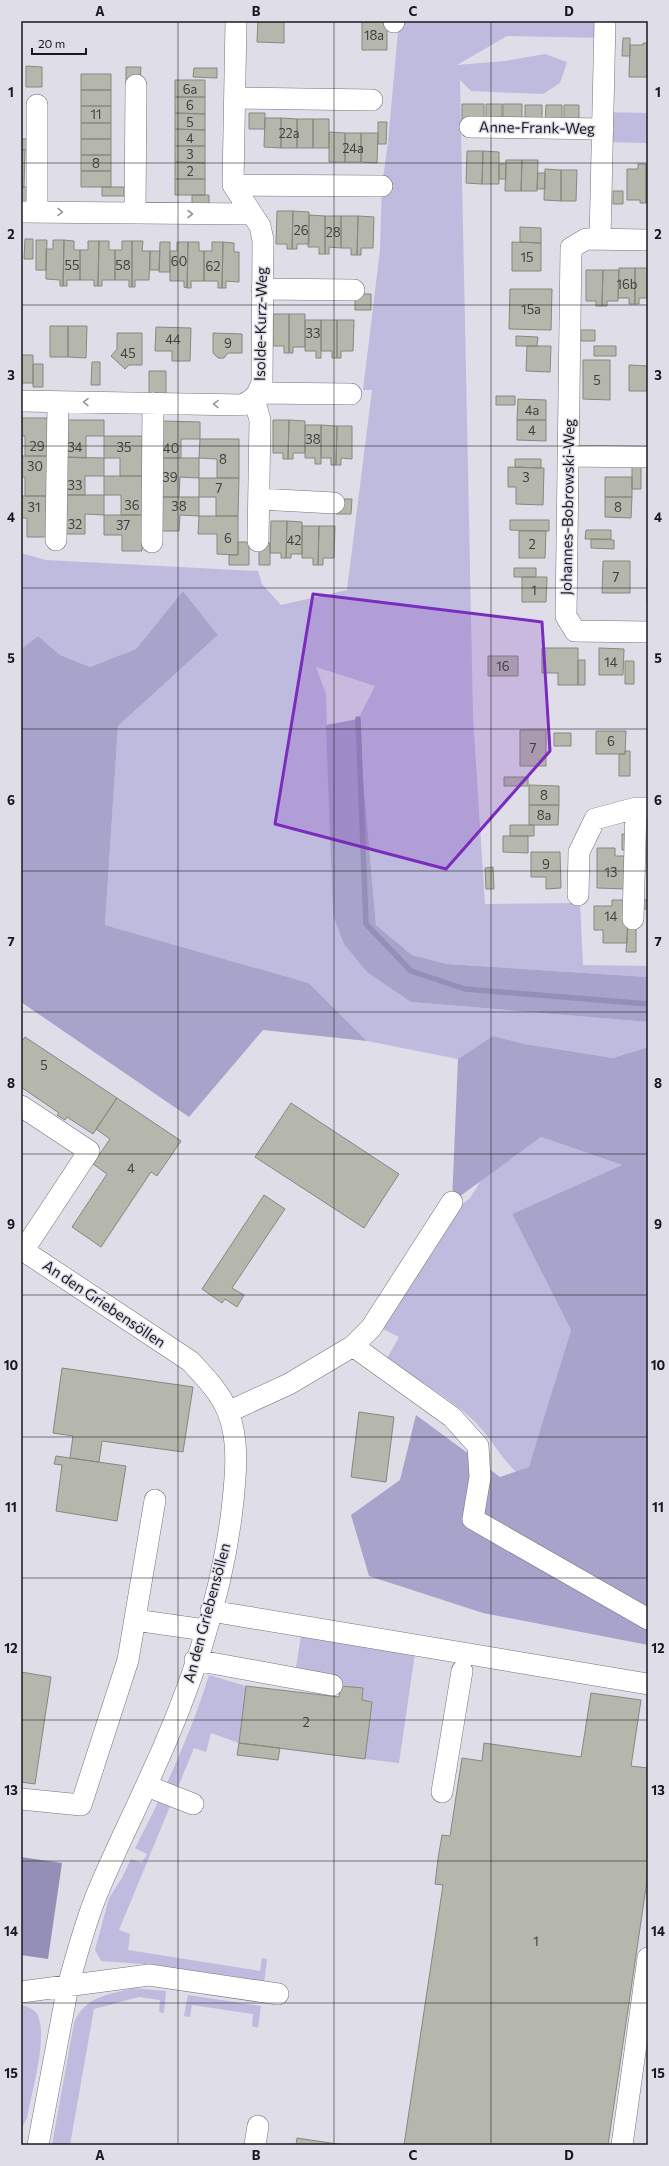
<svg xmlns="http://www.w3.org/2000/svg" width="669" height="2166" viewBox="0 0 669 2166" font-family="Commissioner,sans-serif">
	<rect width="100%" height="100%" fill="#dedde8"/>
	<path fill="#bebbde" d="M399,21H605V38L507,36L457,65L505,61L545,54L567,62L560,83L543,94L471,91L460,80L473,716L485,904L580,903L583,965L648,966V977L447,964L412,955L376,925L358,719L375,686L316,667L326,694L333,915L411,1002L648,1022V1047L613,1058L525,1044L493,1036L458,1059L367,1041L309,983L105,925L118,726L218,635L183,591L136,649L90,667L60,655L38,636L21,649V553L46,560L258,571L262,584L281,605L347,590L372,390H363L380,250L382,186L388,142Z
		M603,112L648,113V143L603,142Z
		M541,1137L622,1165L512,1214L571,1330L533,1458L529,1467L516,1472C501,1457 491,1439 477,1424C453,1399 415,1378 386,1360L399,1337L381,1328L458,1208L470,1198L482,1179Z
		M301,1636L415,1653L399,1763L365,1759L372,1702L362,1700L363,1688L341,1686L295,1673Z
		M209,1675L246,1686L239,1743L211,1733L206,1752L194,1748L119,1930L130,1934L128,1950L260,1971L262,1958L267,1959L264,1983L143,1964L101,1961L95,1950L109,1898L122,1878L131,1859L142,1863L147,1854L135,1848C164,1792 190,1736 209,1675Z
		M133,1988L166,1991L164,2013L159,2012L160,2000L139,1997L94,2009L70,2145H52L74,2023C85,1996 108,1995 133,1988Z
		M188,1995L261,2006L258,2028L252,2026L253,2014L192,2005L190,2017L184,2016Z
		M22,2005C28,2007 34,2009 37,2014C49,2034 31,2095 27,2118L21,2129Z"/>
	<path fill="#a7a3ca" d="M183,591L218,635L118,726L105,925L309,983L367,1041L263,1030L189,1117L21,1002V649L38,636L60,655L90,667L136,649Z
		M358,719L376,925L412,955L447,964L648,977V1022L411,1002L367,972L344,944L333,915L326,725Z
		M493,1036L525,1044L613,1058L648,1047V1645L483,1613L369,1576L351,1515L400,1480L416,1415L500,1477L529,1467L571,1330L512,1214L622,1165L541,1137L452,1202L458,1059Z"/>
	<path fill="#938fb6" d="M21,1857L62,1863L48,1959L21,1955Z"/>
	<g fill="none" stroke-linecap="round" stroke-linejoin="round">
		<path stroke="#938fb6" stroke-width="5.5" d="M358,719L366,924L411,971L465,989L648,1004"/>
	</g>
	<path fill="#b5b6ac" stroke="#87887e" d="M258,21H284V43L257,42Z
		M362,21H387V50H362Z
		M623,38H630V56H622Z
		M643,43H648V77H629L630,45H643Z
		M26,66L42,67V87H26Z
		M126,67H141L140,82H126Z
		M194,68H217V78L193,77Z
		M81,74H111V90H81Z
		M175,80H205V97H175Z
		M81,90H111V106H81Z
		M175,97H205V114L175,113Z
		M462,104H484V125H462Z
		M486,104H502V125H486Z
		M503,104H522V126L503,125Z
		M525,105H542V126H525Z
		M546,105H562V126H545Z
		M564,105H579V126H564Z
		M81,106H111V123H81Z
		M175,113L205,114V130L175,129Z
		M249,113H265V129H249Z
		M265,118H281V148L264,147Z
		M281,118L297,119V148H281Z
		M297,119H313V148H297Z
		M313,119H329V148H313Z
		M378,122H387L386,144H378Z
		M81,123H111V139H81Z
		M175,129L205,130V146H175Z
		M329,132L345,133V162H329Z
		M345,133H361V162H345Z
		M361,133H378L377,163L361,162Z
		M21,139H29V150H21Z
		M81,139H111V155H81Z
		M175,146H205V163L175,162Z
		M21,150H25L24,187H21Z
		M467,151H483L482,184L466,183Z
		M483,151L499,152V184H482Z
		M81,155H111V171H81Z
		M506,160H522L521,191H505Z
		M522,160H538L537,191H521Z
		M175,162L205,163V179H175Z
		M499,164H506V179H499Z
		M638,164H646V203H640V200H627V169H638Z
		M646,164H648V203H646Z
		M545,169L561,170V201L544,200Z
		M561,170H577L576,201H561Z
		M81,171H111V187H81Z
		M538,173H545V189H537Z
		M175,179H205V195H175Z
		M21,187H28V202H21Z
		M102,187H124V196H102Z
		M613,191H623V204H613Z
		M192,195H209V208H192Z
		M277,211H293L292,249H287V244H276Z
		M293,211L309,212V244H297V249H292Z
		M309,215L325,216V254H319V247H308Z
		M325,216H341V248L329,247V254H325Z
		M341,216H358L357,255H351V248H341Z
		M358,216L374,217L373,248H361V255H357Z
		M520,227L541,228V243L520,242Z
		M25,239H33V259H24Z
		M36,240H47L46,270H36Z
		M53,240H64L63,286H60V280L46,279V249H53Z
		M64,240L74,241V250H80V280H67V286H63Z
		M88,241H99L98,286H94V280H80V250H88Z
		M99,241H109V250H115V280H102V286H98Z
		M122,241H132V287H129V280H115V250H122Z
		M132,241H143L142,251H150L149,280H135V287H132Z
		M160,242H170V272H159Z
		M177,242H188L187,288L184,287V281H170V251H177Z
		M188,242H199V251H204V281H191V288H187Z
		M212,242H223L222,288H218V281H204V251H212Z
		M223,242L234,243V252H239V282L226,281V288H222Z
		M512,242L541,243V271H512Z
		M150,251H160L159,270H150Z
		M619,268H635V304H629V298H618Z
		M635,268H648V298H639V304H635Z
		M586,270H603L602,306H596V301H586Z
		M603,270H619L618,301H607V306H602Z
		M510,289H552L551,330L509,329Z
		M355,294H371V310H355Z
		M273,314H289V353H284V346H273Z
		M289,314H305V347H293V353H289Z
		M305,320H321V358H316V351H305Z
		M321,320H337V358H332V351H321Z
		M337,320H354L353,351H341V358H337Z
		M50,326H68V357H50Z
		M68,326H87L86,358L68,357Z
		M156,327L191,328L190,361H172V351H155Z
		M581,330H595V341H581Z
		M117,333H142V365H129L125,369L111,356L117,349Z
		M213,333L242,334V353H228L224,358H218L213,353Z
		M516,336L538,337L537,346H516Z
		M527,346H551L550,372L526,371Z
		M594,346H616V356H594Z
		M21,355H33V383H21Z
		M583,360H610V400L583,399Z
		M92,362H100V385H91Z
		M33,364H43V387H33Z
		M629,365L648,366V391H629Z
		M149,371H166V394H149Z
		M496,396H515V405H496Z
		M518,399L546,400V420H517Z
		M21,418H49L48,456H25V436H21Z
		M65,420H104V436H86V458L65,457Z
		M273,420H289L288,459H283V453H273Z
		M289,420L305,421V453H293V459H288Z
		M517,420H546V441L517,440Z
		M161,421L200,422V439H181V458H160Z
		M305,425H321V464H315V458H305Z
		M321,425L337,426L336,465H331V458H321Z
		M337,426H352V459L341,458V465H336Z
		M104,436H143V476H120V458H104Z
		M200,439H239V478H217V459L199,458Z
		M21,456H48V496H25V477H21Z
		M65,457L104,458V476H85V495H65Z
		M160,458H199V478L180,477L179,497H160Z
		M515,459H541V468L515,467Z
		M632,466H641V489H632Z
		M508,467L544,468L543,505L516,504V487H508Z
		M104,476H143V515H121V495H104Z
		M605,477H632V497H605Z
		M199,478H239L238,516H216V497H199Z
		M65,495H104V515L85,514V534H64Z
		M21,496H48L47,537H27V518H21Z
		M160,497H199V516L180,515L179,531H159Z
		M605,497H632L631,518L605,517Z
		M336,499H352L351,514H336Z
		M104,515H143L142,551H122V535H104Z
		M199,516H238V555L217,554V534H198Z
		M510,520H549V531L510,530Z
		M271,521H287L286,558H281V553H270Z
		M287,521L302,522V554H291V558H286Z
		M302,526H319L318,565H313V558H302Z
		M319,526H335L334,558H323V565H318Z
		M586,530H611V539H585Z
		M519,531H546L545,558H519Z
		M591,539L614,540V549L591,548Z
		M238,542H249V565H229V555H238Z
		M259,543H270V565H259Z
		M603,561H630V593H602Z
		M514,568H536V577H514Z
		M647,569H648V603H647Z
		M522,577H547L546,602H522Z
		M542,648H578V685H558V673H542Z
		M599,648L624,649L623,675H599Z
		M488,656H518V676H488Z
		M578,660H585V685H578Z
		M625,661H634V684H625Z
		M520,730H546V766H520Z
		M596,731H626L625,754H596Z
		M554,733H571V746H554Z
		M625,751H630V776H619V754H625Z
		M504,777H528V786H504Z
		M529,785L559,786V805H529Z
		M529,805H559L558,825H529Z
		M510,825H534V836H510Z
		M622,834H632V850H622Z
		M503,836H528V853L503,852Z
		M597,848H615V856H626V889L597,888Z
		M531,852H560L561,888L546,889V877H531Z
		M493,867L494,889H486L485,868Z
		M612,900H625L628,907L627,943H603V930H594V906H612Z
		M637,900H648V909H637Z
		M628,925H636V952H626Z
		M25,1037L117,1098L93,1134L67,1117L65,1120L57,1115L59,1113L21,1087V1042Z
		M117,1098L181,1141L157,1176L151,1172L101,1247L72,1227L107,1174L93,1164L110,1139L96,1129Z
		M291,1103L399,1174L364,1228L255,1157Z
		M264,1195L285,1209L232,1288L244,1295L237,1307L225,1299L222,1303L202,1289Z
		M62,1368L193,1387L183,1452L102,1441L99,1462L70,1458L73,1436L53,1433Z
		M359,1412L394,1417L386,1482L351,1477Z
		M56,1456L126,1466L117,1521L56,1511L62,1465L54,1464Z
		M21,1672L51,1677L35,1784L21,1782Z
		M246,1686L339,1697L341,1686L363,1688L362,1700L372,1702L365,1759L239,1743Z
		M591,1693L641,1700L631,1766L648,1768V1874L608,2145H404L443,1885L435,1884L438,1859L442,1835L450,1836L462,1758L482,1761L484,1743L581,1757Z
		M239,1743L280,1748L278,1760L237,1755Z
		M297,2138L344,2145H296Z"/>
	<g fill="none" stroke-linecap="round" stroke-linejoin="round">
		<defs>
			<path id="minor" d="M394,21V22
				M235,98L372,100
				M37,105V212
				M470,127L603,129
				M233,185L382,186
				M21,212L252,214
				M135,213L136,85
				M600,239L605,21
				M648,240L586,239L571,248L566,616L575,631L648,632
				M262,289L354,290
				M259,393L351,394
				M254,399L260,420L258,541
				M21,401L242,405C254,399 258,395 262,382L263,240L260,226L233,185L236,21
				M569,456L648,457
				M259,499L334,503
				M56,540L58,402
				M152,542L153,403
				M578,895L579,852L595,819L636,808H648
				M633,919L636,808
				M21,1106L89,1151L23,1251
				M21,1249L190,1361C204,1376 220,1392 228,1412C239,1440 236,1472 233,1501C223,1598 187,1699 146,1786C129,1824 110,1861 95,1899C84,1927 76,1957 68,1986L38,2145
				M353,1346L452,1417L478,1446L480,1477L473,1519L648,1619
				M228,1412L289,1384L353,1346L371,1328L452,1202
				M211,1611L648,1684
				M135,1620L205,1630
				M195,1660L332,1685
				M147,1786L193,1804
				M442,1792L462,1671
				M21,1799L81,1805L128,1660L155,1500
				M21,1992L149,1975L278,1994
				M255,2145L258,2126
				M622,2145L648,1958"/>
		</defs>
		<use href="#minor" stroke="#74737d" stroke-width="22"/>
		<use href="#minor" stroke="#fff" stroke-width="21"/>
	</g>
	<defs><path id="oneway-chevron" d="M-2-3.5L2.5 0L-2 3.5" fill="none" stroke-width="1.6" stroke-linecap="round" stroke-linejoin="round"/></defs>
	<g stroke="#989899">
		<use href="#oneway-chevron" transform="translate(60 212) rotate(1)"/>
		<use href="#oneway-chevron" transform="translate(190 214)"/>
		<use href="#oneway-chevron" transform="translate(86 402) rotate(-179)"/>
		<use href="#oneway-chevron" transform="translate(216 404) rotate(-179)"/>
	</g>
	<path fill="#7b2cbf" fill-opacity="0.2" stroke="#7b2cbf" stroke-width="3" stroke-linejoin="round" d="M313,594L542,622L550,751L446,869L275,824Z"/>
	<path fill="none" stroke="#19191d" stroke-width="1" stroke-opacity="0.55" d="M178,21V2145M334,21V2145M491,21V2145M21,163H648M21,305H648M21,446H648M21,588H648M21,729H648M21,871H648M21,1012H648M21,1154H648M21,1295H648M21,1437H648M21,1578H648M21,1720H648M21,1861H648M21,2003H648"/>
	<g text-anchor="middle" stroke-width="3" stroke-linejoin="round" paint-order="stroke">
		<g font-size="13" fill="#404041">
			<text x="374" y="40">18a</text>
			<text x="190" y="94">6a</text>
			<text x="190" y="110">6</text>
			<text x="96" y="119">11</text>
			<text x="190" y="127">5</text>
			<text x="289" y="138">22a</text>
			<text x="190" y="143">4</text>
			<text x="353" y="153">24a</text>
			<text x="190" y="159">3</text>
			<text x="96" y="168">8</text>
			<text x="190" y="176">2</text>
			<text x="301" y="235">26</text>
			<text x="333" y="237">28</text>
			<text x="527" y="262">15</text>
			<text x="179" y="266">60</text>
			<text x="72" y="270">55</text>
			<text x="123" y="270">58</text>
			<text x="213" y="271">62</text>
			<text x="627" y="289">16b</text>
			<text x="531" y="314">15a</text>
			<text x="313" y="338">33</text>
			<text x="173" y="344">44</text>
			<text x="228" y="348">9</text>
			<text x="128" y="358">45</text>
			<text x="597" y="385">5</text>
			<text x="532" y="415">4a</text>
			<text x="532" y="435">4</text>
			<text x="313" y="444">38</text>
			<text x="37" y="451">29</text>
			<text x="75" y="452">34</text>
			<text x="124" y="452">35</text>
			<text x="171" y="453">40</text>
			<text x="223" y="464">8</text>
			<text x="35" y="471">30</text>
			<text x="170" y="482">39</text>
			<text x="526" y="482">3</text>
			<text x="75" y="490">33</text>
			<text x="219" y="493">7</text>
			<text x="132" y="510">36</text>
			<text x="179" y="511">38</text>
			<text x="34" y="512">31</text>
			<text x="618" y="512">8</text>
			<text x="75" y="529">32</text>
			<text x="123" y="530">37</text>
			<text x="228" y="543">6</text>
			<text x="294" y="545">42</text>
			<text x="532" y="549">2</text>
			<text x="616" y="582">7</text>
			<text x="534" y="595">1</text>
			<text x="611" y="667">14</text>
			<text x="503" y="671">16</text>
			<text x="611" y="746">6</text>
			<text x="533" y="753">7</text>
			<text x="544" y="800">8</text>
			<text x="544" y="820">8a</text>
			<text x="546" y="869">9</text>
			<text x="611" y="877">13</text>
			<text x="611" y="921">14</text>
			<text x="44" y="1070">5</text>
			<text x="131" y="1173">4</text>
			<text x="306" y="1727">2</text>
			<text x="536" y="1946">1</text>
		</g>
		<g font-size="15" fill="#19191d" stroke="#dedde8">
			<text transform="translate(537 128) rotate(1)" y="5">Anne-Frank-Weg</text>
			<text transform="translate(261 324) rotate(-89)" y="5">Isolde-Kurz-Weg</text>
			<text transform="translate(568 507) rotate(-89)" y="5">Johannes-Bobrowski-Weg</text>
			<text transform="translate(104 1304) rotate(34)" y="5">An den Griebensöllen</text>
			<text transform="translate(207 1613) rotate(-75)" y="5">An den Griebensöllen</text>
		</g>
	</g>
	<rect width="669" height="2166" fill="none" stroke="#dedde8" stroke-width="44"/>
	<path d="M32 48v6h54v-6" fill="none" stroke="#19191d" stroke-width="2"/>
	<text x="38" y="48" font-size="12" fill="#19191d" stroke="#dedde8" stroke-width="3" paint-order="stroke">20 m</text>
	<rect x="22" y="22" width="625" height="2122" fill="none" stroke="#19191d" stroke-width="1.5"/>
	<g font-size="13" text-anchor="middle" font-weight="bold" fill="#19191d">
		<text x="100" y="16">A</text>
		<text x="256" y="16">B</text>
		<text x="413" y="16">C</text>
		<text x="569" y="16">D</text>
		<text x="11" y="97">1</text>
		<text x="658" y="97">1</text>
		<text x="11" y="239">2</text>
		<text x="658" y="239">2</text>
		<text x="11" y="380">3</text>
		<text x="658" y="380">3</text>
		<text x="11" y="522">4</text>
		<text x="658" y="522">4</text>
		<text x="11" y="663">5</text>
		<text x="658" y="663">5</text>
		<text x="11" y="805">6</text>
		<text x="658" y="805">6</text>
		<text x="11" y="946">7</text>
		<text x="658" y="946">7</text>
		<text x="11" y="1088">8</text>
		<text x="658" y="1088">8</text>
		<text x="11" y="1229">9</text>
		<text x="658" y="1229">9</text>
		<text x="11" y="1370">10</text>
		<text x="658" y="1370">10</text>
		<text x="11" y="1512">11</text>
		<text x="658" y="1512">11</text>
		<text x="11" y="1653">12</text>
		<text x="658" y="1653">12</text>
		<text x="11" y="1795">13</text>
		<text x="658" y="1795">13</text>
		<text x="11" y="1936">14</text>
		<text x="658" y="1936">14</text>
		<text x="11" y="2078">15</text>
		<text x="658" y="2078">15</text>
		<text x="100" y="2160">A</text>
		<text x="256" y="2160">B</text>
		<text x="413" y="2160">C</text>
		<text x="569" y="2160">D</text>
	</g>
</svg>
